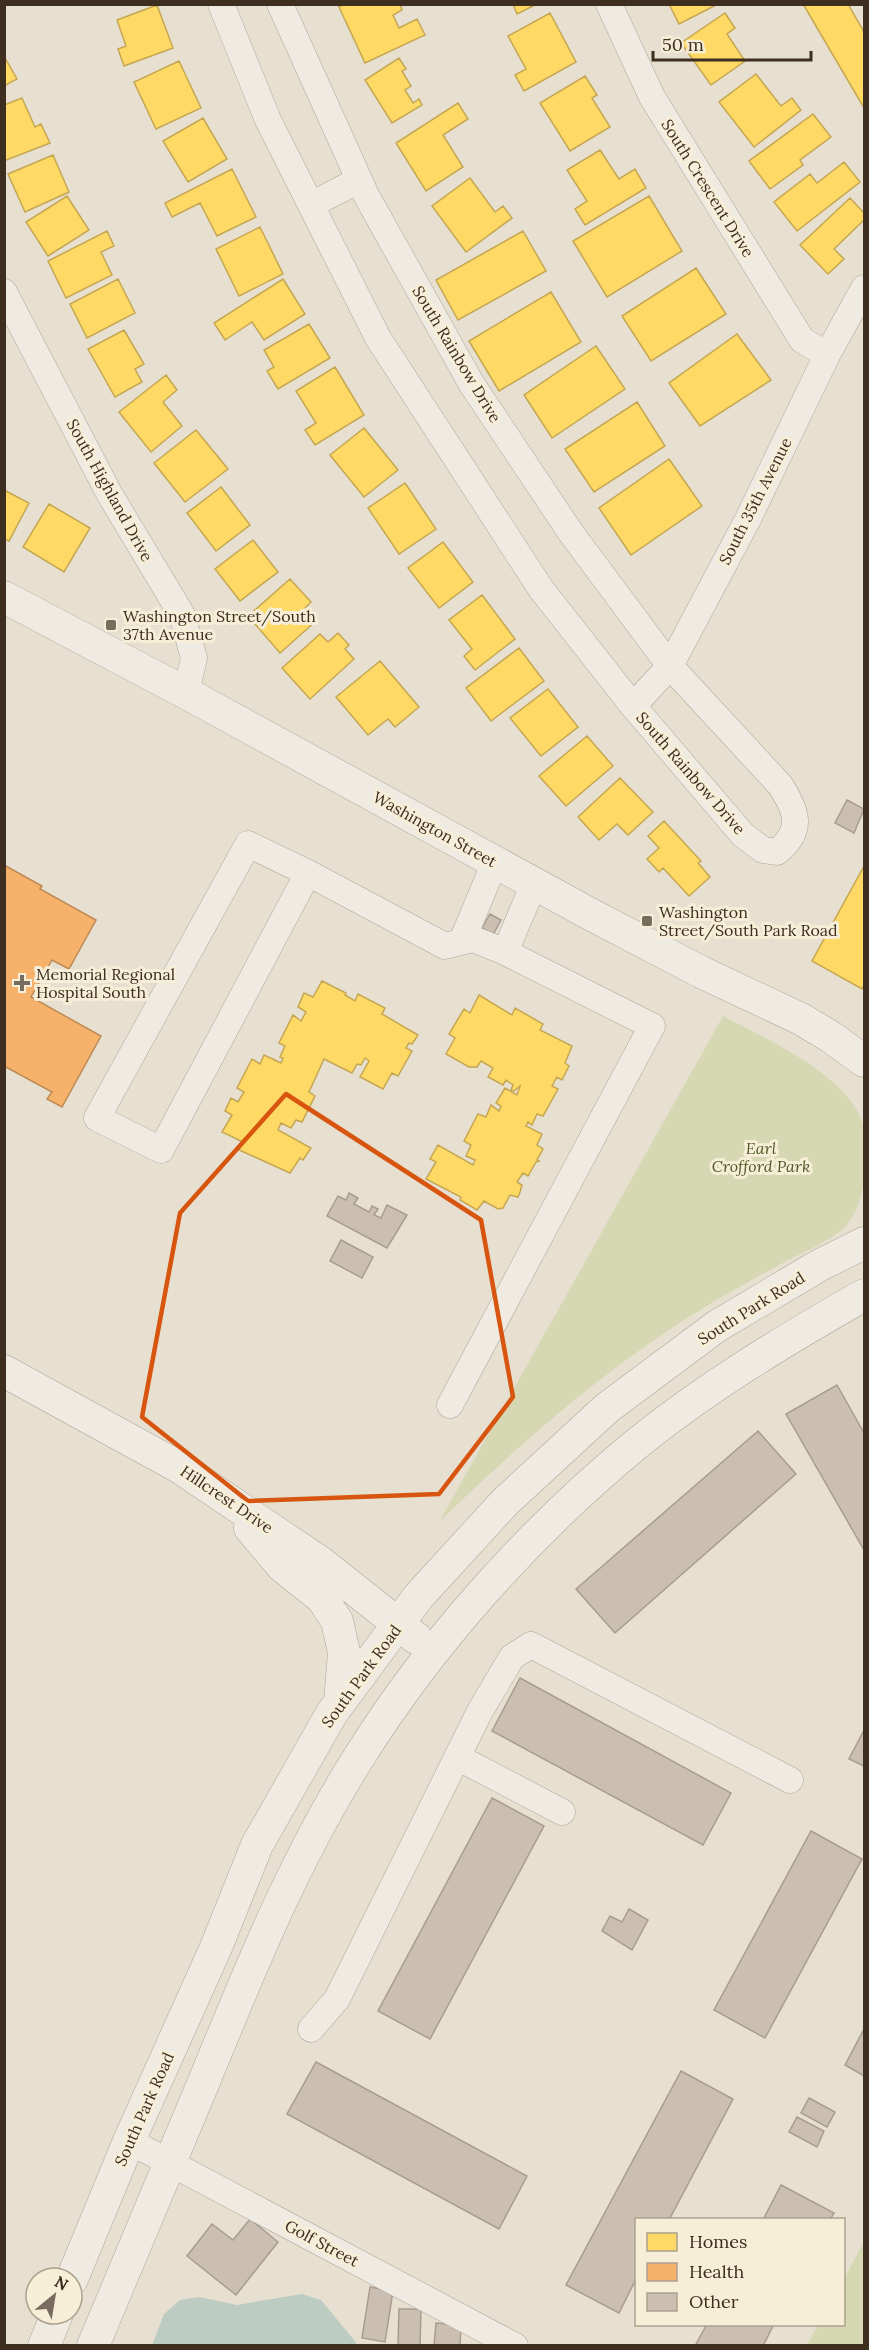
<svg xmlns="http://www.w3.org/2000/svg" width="869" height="2350" viewBox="0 0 869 2350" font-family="Lora,serif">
	<rect width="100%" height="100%" fill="#e7e0d1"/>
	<path fill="#d6d7b3" d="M723,1016C766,1039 839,1071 860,1116C867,1131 864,1149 864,1165C864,1189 861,1209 844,1228C832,1240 797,1255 781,1264C738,1287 694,1312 653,1341C576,1394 506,1457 439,1522Z
		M864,2241V2345H807L818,2325L844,2324V2279Z"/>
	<path fill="#bcccc2" d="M302,2294L321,2300L354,2340L357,2345H152L164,2314L180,2300L200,2297L237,2305Z"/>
	<path fill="#ffd966" stroke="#c5a651" stroke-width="1.5" d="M345,4H400L402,10L393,15L399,28L417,19L425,35L365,63L339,7Z
		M513,4H537L517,14Z
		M669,4H718L679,24Z
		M803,4H848L864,32V108Z
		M157,5L173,48L124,66L118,49L126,46L117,20Z
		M550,13L576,62L524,91L515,75L526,69L508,36Z
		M725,13L735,28L727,34L745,61L711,85L681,43Z
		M4,56L17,79L4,86Z
		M399,58L406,69L402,71L411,86L405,90L413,103L419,99L422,105L392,123L365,80Z
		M179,61L201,108L156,129L134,82Z
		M756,74L781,106L792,98L801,110L754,147L719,102Z
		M585,76L597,95L592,98L610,127L570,151L540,103Z
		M22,98L35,127L41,124L50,143L4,161V105Z
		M458,103L468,119L443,135L463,167L426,191L396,143Z
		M813,114L831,137L800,160L803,165L770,189L749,161Z
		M203,118L227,159L188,182L163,141Z
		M600,150L619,179L635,169L646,188L585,225L575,209L587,201L567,170Z
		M53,155L69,192L25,212L8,174Z
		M844,162L860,182L797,231L774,202L810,174L817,183Z
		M232,169L256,217L217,236L200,203L172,217L165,203Z
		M470,178L495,212L503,206L512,218L466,252L432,206Z
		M67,196L89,230L48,256L26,222Z
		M649,196L682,251L607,297L573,241Z
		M850,198L864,213V220L834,249L844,259L828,274L800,245Z
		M260,227L283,274L239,296L216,249Z
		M107,231L114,246L101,252L112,275L66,298L48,261Z
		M523,231L546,271L458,320L436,280Z
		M696,268L726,314L651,361L622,316Z
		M118,279L135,313L87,338L70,304Z
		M283,279L305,314L264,340L252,322L225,340L214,323Z
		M551,292L581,342L499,391L469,341Z
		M309,324L330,358L278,389L267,371L274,367L264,350Z
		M124,330L144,364L135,369L142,382L115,397L88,349Z
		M737,334L771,380L700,426L669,383Z
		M596,346L625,389L552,438L524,395Z
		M335,367L364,415L315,445L305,430L316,423L296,391Z
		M166,375L177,390L163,402L182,426L151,452L119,412Z
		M637,402L665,446L594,492L565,449Z
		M364,428L398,470L364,497L330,455Z
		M196,430L228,469L185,502L154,463Z
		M669,459L702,506L631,555L599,508Z
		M405,483L436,529L399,554L368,508Z
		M221,487L250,525L216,551L187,513Z
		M4,490L29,503L9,541L4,539Z
		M49,504L90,528L64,572L23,547Z
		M253,540L278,572L240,601L215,569Z
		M443,542L473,582L439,608L408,568Z
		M290,579L311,602L305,608L316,621L280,653L248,616Z
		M482,595L515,639L475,670L464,656L472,649L449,620Z
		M338,633L349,645L345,649L354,659L310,699L282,668L320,634L328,642Z
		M519,648L544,681L491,721L466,688Z
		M380,661L419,707L395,727L388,719L368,735L336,697Z
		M548,689L578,727L541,756L510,718Z
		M587,736L613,766L566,806L539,776Z
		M620,778L653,812L628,835L617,824L599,840L578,817Z
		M664,821L701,861L698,863L710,877L689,896L663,868L659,872L647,859L659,848L648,836Z
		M864,866V984L862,989L812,961Z
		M322,981L346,993L345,995L355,1001L358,994L385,1008L382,1014L418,1035L412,1044L409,1043L406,1048L412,1051L398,1076L392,1073L383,1089L360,1077L369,1061L365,1058L361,1065L357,1064L352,1073L324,1059L309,1092L315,1096L302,1122L296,1120L291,1128L281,1123L278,1130L311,1148L303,1160L300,1158L290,1173L237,1149L243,1142L222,1132L232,1115L225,1111L231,1098L238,1102L244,1092L237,1088L252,1059L260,1064L264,1055L281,1063L283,1058L280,1057L285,1046L279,1043L293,1015L301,1021L306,1012L298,1007L304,993L313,997Z
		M479,995L512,1015L515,1008L543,1024L540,1030L572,1046L565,1063L569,1066L562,1080L557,1077L552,1086L558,1089L543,1116L537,1114L532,1125L528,1122L526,1126L542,1134L537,1145L543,1149L537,1160L539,1161L536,1162L528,1176L523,1173L517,1182L522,1185L520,1192L518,1197L510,1195L503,1208L498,1209L484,1201L477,1210L460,1200L461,1197L426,1179L436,1162L430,1159L438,1145L473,1165L475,1160L466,1156L471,1145L464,1141L478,1114L486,1117L491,1105L499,1111L501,1106L496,1103L505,1088L517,1095L520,1086L514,1091L511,1090L513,1085L506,1080L503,1085L488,1077L493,1068L481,1061L477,1067H469L446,1054L455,1038L449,1034L464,1009L470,1013Z"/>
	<path fill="#f6b26b" stroke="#be8a54" stroke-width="1.5" d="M4,865L42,886L40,889L96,920L69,969L52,960L31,997L101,1036L62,1107L47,1099L52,1092L4,1066Z"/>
	<path fill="#cbbfb2" stroke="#a89c90" stroke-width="1.5" d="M847,800L864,809L854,833L835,823Z
		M490,914L501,920L493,935L482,928Z
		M349,1193L358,1198L354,1204L369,1212L372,1206L378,1209L374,1215L381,1218L387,1205L407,1215L387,1248L327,1216L338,1196L346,1200Z
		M341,1240L373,1257L362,1278L330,1261Z
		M837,1385L864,1433V1550L786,1414Z
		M758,1431L796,1474L615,1633L576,1589Z
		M520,1678L731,1793L703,1845L492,1731Z
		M864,1730V1766L849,1759Z
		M492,1798L544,1826L430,2039L378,2011Z
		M811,1831L862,1859L765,2038L714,2010Z
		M629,1909L648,1920L632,1950L602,1931L610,1916L622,1922Z
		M864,2029V2076L845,2065Z
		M316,2062L527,2176L499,2229L287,2114Z
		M681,2071L733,2099L669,2220H636V2279L619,2313L566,2285Z
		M809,2098L835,2112L827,2127L801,2113Z
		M797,2117L824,2131L817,2147L789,2132Z
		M781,2185L834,2213L830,2220H763Z
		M250,2219L278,2242L236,2295L187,2256L212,2224L233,2240Z
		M370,2287L393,2291L385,2342L362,2338Z
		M399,2309H421L420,2346H398Z
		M436,2323L461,2325L460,2346H434Z
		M707,2324H774L763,2346H695Z"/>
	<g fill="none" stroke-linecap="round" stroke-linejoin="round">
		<defs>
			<path id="minor" d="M221,4L268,120L378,338L541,589L633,706L743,835L763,850L777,852C804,830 797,811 780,785L670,666L571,533L471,383L366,195L280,4
				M609,4L652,97L802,340L827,355
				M311,205L359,180
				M4,292L110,495L182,615L194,658L186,693
				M633,706L670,666L748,519L827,355L864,288
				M308,873L161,1150L97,1118L248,844L308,873L445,946L473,939L505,952L652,1026L450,1405
				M462,941L495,862
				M505,952L534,884
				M457,1757L562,1812
				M311,2029L337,1999L480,1711L512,1657L531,1645L790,1780
				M129,2141L515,2346"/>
			<path id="tertiary" d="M4,597L186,693L590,914L701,972L801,1019L831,1037L864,1061
				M4,1371L179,1467L320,1562L416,1638
				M250,1528L282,1566L322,1598L337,1621L344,1652L340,1702
				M72,2279L129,2141L217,1945L257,1845L332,1713L418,1597L505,1502L607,1408L717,1326L820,1265L864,1243
				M44,2346L57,2314
				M93,2346C131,2257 168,2168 205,2079C250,1969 295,1858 359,1757C431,1642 529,1533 634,1446C705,1388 785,1340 864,1295"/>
		</defs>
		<use href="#minor" stroke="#ada599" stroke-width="27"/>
		<use href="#tertiary" stroke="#ada599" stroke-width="33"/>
		<use href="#minor" stroke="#efebe3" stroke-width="26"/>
		<use href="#tertiary" stroke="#efebe3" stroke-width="32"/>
	</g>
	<path fill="none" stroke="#d7550e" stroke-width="4.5" stroke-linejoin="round" d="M286,1094L481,1220L513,1397L439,1494L248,1501L142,1417L180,1213Z"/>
	<g fill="#786c5e" stroke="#f7eed8" stroke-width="2">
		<rect x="105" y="619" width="12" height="12" rx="3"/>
		<rect x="641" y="915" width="12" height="12" rx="3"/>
		<path d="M19 974h6v6h6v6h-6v6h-6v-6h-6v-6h6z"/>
	</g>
	<g text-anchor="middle" stroke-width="6" stroke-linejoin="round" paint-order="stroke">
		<g font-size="16" fill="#3d2e20" stroke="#f7eed8">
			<text transform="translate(708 188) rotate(58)" y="6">South Crescent Drive</text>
			<text transform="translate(457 354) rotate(59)" y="6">South Rainbow Drive</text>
			<text transform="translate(110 490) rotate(61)" y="6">South Highland Drive</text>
			<text transform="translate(755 501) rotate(-63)" y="6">South 35th Avenue</text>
			<text transform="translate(691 773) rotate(49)" y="6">South Rainbow Drive</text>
			<text transform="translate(435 829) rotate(29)" y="6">Washington Street</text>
			<text transform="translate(751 1308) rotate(-32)" y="6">South Park Road</text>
			<text transform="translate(227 1499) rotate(34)" y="6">Hillcrest Drive</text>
			<text transform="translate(361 1676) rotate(-54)" y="6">South Park Road</text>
			<text transform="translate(144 2109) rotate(-66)" y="6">South Park Road</text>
			<text transform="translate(322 2243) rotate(28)" y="6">Golf Street</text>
		</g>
		<g font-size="16" fill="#3d2e20" stroke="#f7eed8" text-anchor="start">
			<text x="123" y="622">Washington Street/South<tspan x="123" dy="18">37th Avenue</tspan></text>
			<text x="659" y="918">Washington<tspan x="659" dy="18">Street/South Park Road</tspan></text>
			<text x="36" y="980">Memorial Regional<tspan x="36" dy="18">Hospital South</tspan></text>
		</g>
		<g font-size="16" font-style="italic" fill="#4d5a26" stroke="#f7eed8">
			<text x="761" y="1154">Earl<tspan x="761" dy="18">Crofford Park</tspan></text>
		</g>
	</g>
	<rect width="869" height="2350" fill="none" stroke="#3d2e20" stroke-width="12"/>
	<rect x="635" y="2218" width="210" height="108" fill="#f7eed8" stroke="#ada18e" stroke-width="1.5"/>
	<rect x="647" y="2233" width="30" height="18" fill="#ffd966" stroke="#ada18e" stroke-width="1.5"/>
	<text x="689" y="2248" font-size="18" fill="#3d2e20">Homes</text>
	<rect x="647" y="2263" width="30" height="18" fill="#f6b26b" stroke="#ada18e" stroke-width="1.5"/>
	<text x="689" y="2278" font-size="18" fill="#3d2e20">Health</text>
	<rect x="647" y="2293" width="30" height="18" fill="#cbbfb2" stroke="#ada18e" stroke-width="1.5"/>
	<text x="689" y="2308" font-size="18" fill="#3d2e20">Other</text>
	<g transform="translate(54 2296) rotate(30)"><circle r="28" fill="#f7eed8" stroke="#ada18e" stroke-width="1.5"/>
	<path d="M0-4.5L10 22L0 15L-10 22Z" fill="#786c5e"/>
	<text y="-9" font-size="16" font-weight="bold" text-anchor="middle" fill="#3d2e20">N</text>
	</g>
	<path d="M653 51v9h158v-9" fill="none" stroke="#3d2e20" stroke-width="3"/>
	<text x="662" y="51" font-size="18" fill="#3d2e20" stroke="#f7eed8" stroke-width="4.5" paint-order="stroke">50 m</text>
</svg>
